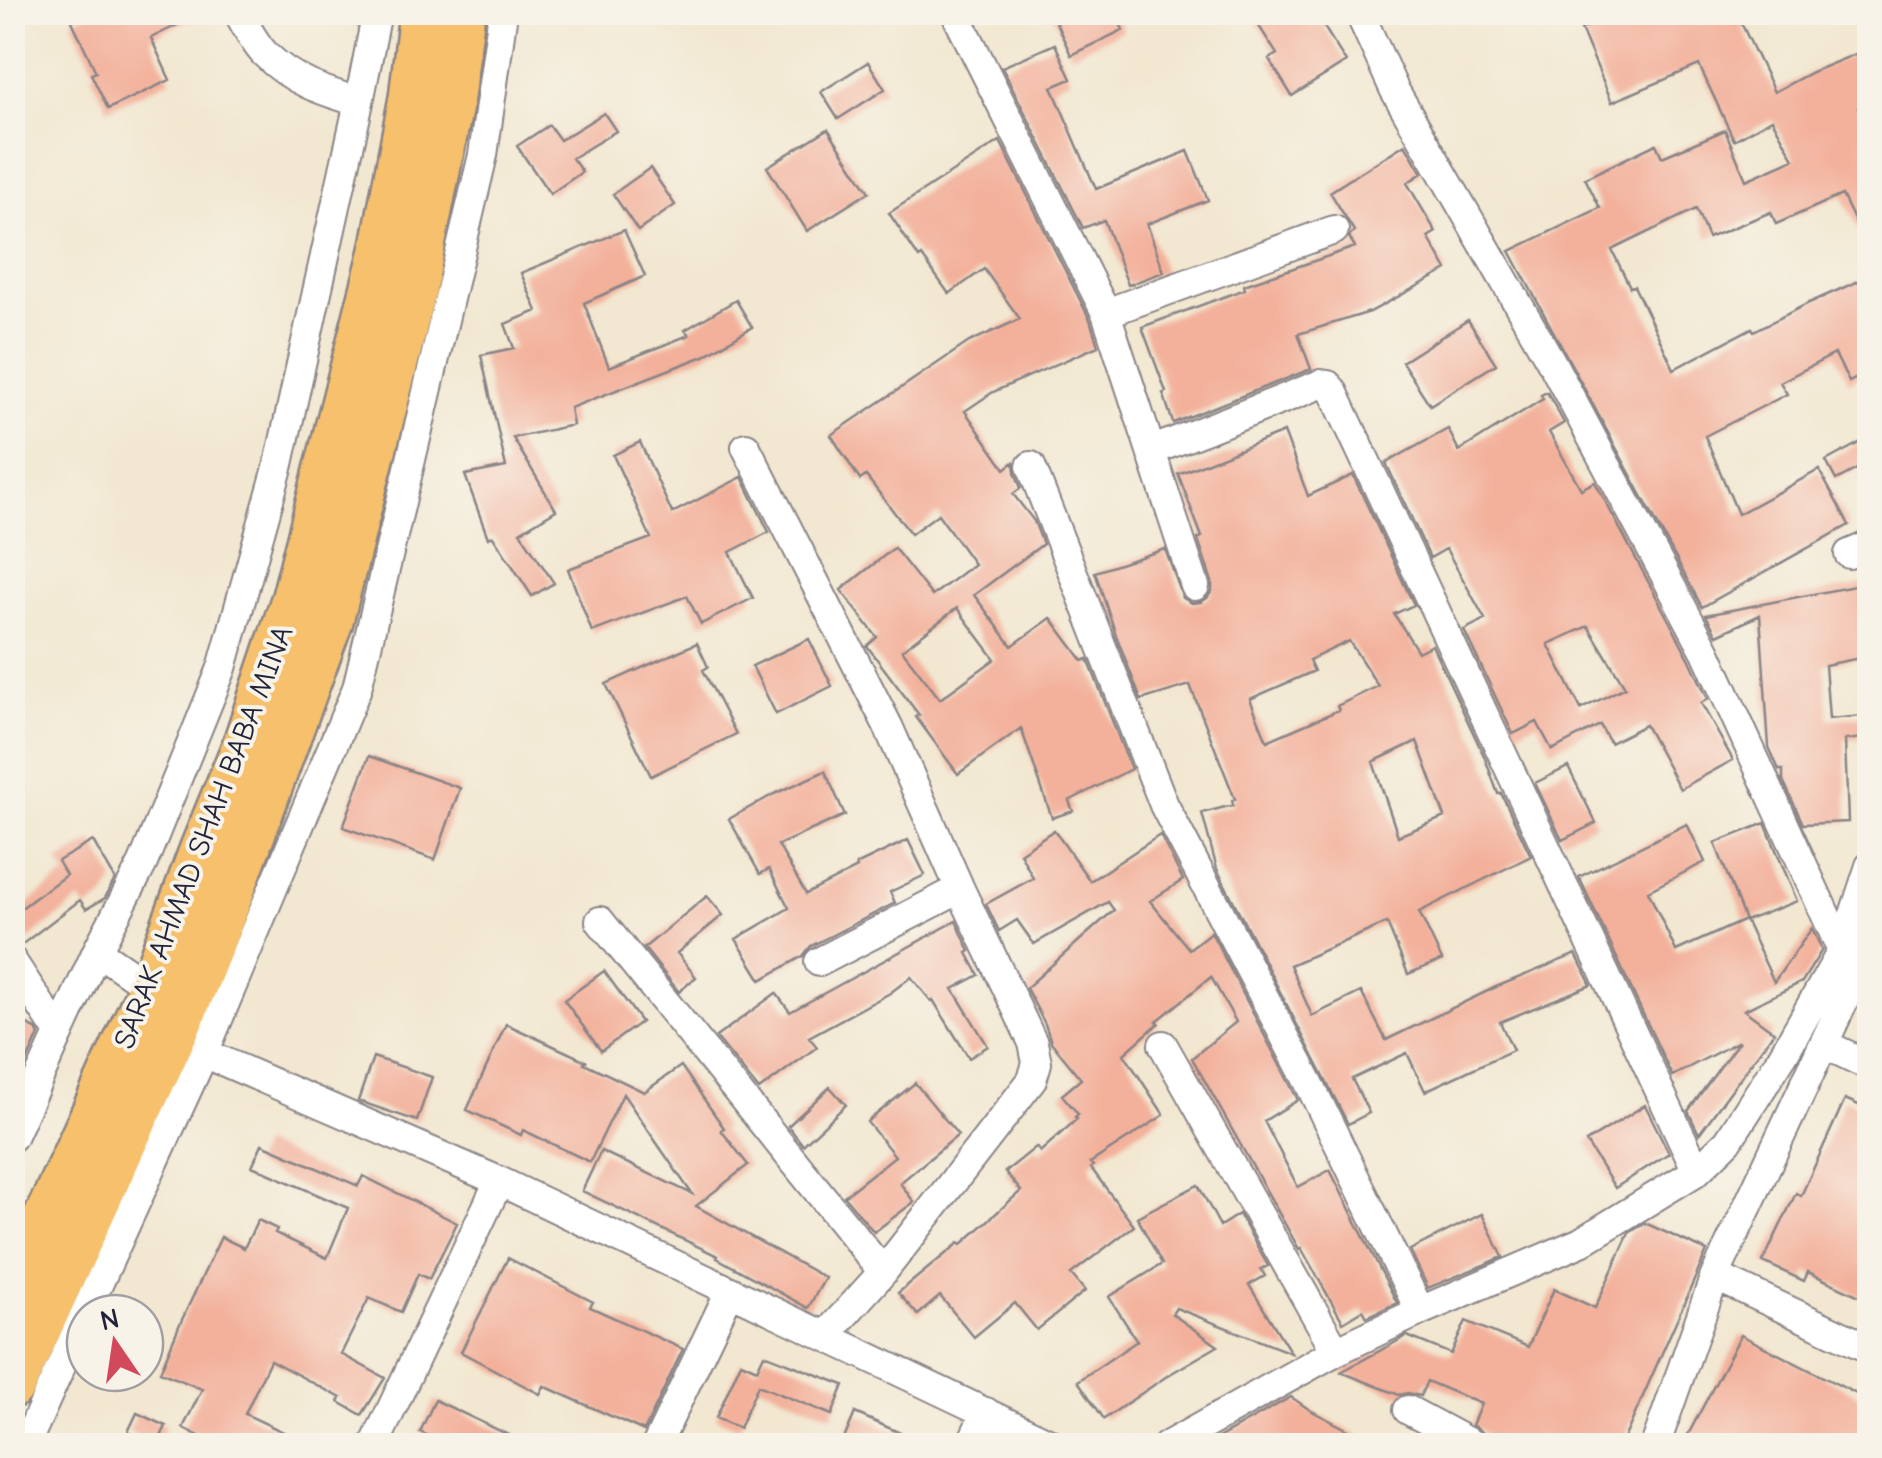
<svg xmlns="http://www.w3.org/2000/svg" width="1882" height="1458" viewBox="0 0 1882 1458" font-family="'Comic Neue',sans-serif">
	<rect width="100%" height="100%" fill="#f7f3e8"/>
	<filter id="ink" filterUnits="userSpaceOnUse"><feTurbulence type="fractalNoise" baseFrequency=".01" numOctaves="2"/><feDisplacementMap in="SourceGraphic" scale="20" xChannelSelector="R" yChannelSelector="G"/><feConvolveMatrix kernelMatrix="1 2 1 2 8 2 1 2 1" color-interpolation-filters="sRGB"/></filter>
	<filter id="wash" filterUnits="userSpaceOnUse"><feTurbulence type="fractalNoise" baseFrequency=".0048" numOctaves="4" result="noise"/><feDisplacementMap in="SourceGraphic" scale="40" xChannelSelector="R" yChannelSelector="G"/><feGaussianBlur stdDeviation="2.25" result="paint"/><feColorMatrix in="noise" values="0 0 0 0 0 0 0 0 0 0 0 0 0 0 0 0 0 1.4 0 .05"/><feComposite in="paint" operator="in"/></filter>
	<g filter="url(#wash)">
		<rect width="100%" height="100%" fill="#f2e7d0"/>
		<g id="blocks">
			<path fill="#f3b19b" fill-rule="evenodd" d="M90,12H204L151,38L170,80L108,109L91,74L96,72L72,21Z
				M1051,12H1115L1123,30L1071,55Z
				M1250,12H1309L1316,25L1321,22L1346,62L1292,96L1269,59L1277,54Z
				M1619,12H1736L1774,92L1812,72L1870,48V103L1858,108L1870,133V253L1842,195L1776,224L1771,212L1708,238L1696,209L1612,250L1630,287L1634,286L1674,369L1752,328L1754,331L1809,303L1870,276V371L1849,382L1835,354L1780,382L1787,394L1705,436L1738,514L1819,470L1849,525L1702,607L1510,251L1600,208L1585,178L1656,144L1662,157L1725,130L1746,180L1794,159L1772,119L1734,140L1699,65L1612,102L1581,29Z
				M1055,44L1071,79L1052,87L1096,189L1188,151L1208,200L1147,224L1164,272L1128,285L1104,220L1083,228L1002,67Z
				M868,62L885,89L838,119L821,92Z
				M604,113L616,131L572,158L582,172L550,194L517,146L549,125L560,140Z
				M828,129L869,192L807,231L767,167Z
				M1000,141L1090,320L1098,346L993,392L965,411L1005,469L1014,462L1015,472L1021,488L1013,494L1034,521L1043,544L974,595L1012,646L1051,618L1083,661L1088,659L1131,769L1069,801L1073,811L1052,818L1021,728L958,774L916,717L919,715L867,646L877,637L841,590L894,548L932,596L974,564L938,514L911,534L866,476L860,480L831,435L969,342L1020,319L984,269L949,294L922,256L919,258L889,213ZM957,608L995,659L940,699L902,650Z
				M1405,144L1422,173L1407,183L1436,232L1428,237L1447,270L1370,312L1298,334L1311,369L1173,423L1163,393L1166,392L1142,327L1245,289L1244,285L1355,247L1349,237L1354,231L1330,192Z
				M650,168L675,205L638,231L613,194Z
				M624,230L645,276L584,303L609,367L689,335L685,330L736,300L752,327L704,356L570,408L573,425L513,438L556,510L520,532L554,583L532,596L493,536L488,538L465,475L506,467L481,355L514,348L505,324L537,311L521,273Z
				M1468,320L1496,364L1430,405L1402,362Z
				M1547,392L1564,423L1549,432L1581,489L1595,482L1690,660L1708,699L1701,703L1733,760L1680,789L1645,725L1610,743L1600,725L1552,750L1537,722L1513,734L1464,630L1485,619L1446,549L1430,558L1386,463L1448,429L1459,451L1543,399L1541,395ZM1588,626L1625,687L1581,709L1548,644Z
				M1284,432L1308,496L1353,475L1414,605L1394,614L1418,652L1432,645L1485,758L1498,794L1501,793L1531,856L1419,912L1442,960L1408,974L1387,923L1290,965L1312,1016L1361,992L1386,1040L1496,987L1576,954L1591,985L1500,1022L1513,1050L1425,1091L1407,1053L1352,1079L1369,1113L1348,1124L1217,869L1202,813L1233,805L1232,800L1235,799L1190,685L1141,700L1116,635L1095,572L1165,549L1183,598L1192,603L1201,602L1207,598L1212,591V582L1198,539L1202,537L1178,474ZM1349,641L1378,686L1337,706L1339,710L1267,741L1250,699L1314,671L1309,660ZM1417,741L1445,817L1398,836L1373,762Z
				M1870,437V462L1836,480L1826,461Z
				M640,442L672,513L742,477L769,532L730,552L753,598L701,624L687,596L592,632L568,569L651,538L613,455Z
				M1870,583V656L1825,665L1829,719L1862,716L1864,738L1845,740L1848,822L1803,824L1783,780V770H1779L1769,747L1760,615L1717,635L1706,615Z
				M809,639L832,686L776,714L752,666Z
				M697,643L708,667L703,670L736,734L651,776L606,684Z
				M369,756L460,788L435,860L343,827Z
				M1568,767L1596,823L1562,840L1535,783Z
				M825,771L845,815L778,845L806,894L857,868L856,865L908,840L925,875L890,892L895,903L811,946L803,956L761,980L736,939L789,908L769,869L760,874L729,819L774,794Z
				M1765,823L1797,901L1745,921L1715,843Z
				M1687,824L1705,862L1648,891L1676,951L1745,920L1774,982L1812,928L1822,950L1802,982L1744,1010L1774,1032L1699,1134L1688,1111L1739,1041L1672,1076L1579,877Z
				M1054,830L1090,881L1160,835L1183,880L1150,901L1189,949L1211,932L1298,1100L1264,1121L1298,1187L1330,1170L1397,1303L1367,1317L1363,1310L1343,1322L1301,1248L1299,1249L1192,1058L1236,1022L1211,977L1157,1021L1159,1023L1124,1054L1164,1115L1090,1163L1093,1166L1091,1168L1134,1226L1071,1274L1085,1291L1037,1330L1015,1303L974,1337L940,1296L918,1315L898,1293L959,1243L961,1245L1021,1191L1005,1172L1036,1147L1040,1152L1077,1119L1075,1117L1078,1114L1062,1095L1081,1079L1051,1042L1045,1024L1026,988L1114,910L1108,902L1034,944L1017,920L999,931L986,904L1033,878L1020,853Z
				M93,841L115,879L105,898L86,909L80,900L20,946L12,944V915L66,875L58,861Z
				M707,896L723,915L677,953L696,977L679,992L644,948Z
				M956,921L970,951L967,953L979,975L953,989L988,1046L969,1058L933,1000L931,1001L911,977L890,993L809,1037L817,1047L759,1090L716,1037L776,993L790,1012Z
				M604,971L641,1022L601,1051L564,1000Z
				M12,1018L36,1029L39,1035L12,1094Z
				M506,1024L586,1061L584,1063L644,1092L681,1066L724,1128L721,1130L748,1165L696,1206L825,1278L808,1308L717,1258L718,1256L582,1191L601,1151L692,1194L623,1094L590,1162L523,1130L521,1135L467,1110Z
				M373,1057L432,1077L417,1121L358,1101Z
				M915,1083L958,1135L900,1183L914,1202L874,1232L844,1196L895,1156L867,1122Z
				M830,1087L846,1105L803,1145L788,1126Z
				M1845,1099L1870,1110V1301L1808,1272L1804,1281L1763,1262L1796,1193L1801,1196Z
				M1645,1105L1669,1153L1615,1188L1586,1142Z
				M262,1144L358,1186L363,1176L457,1223L429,1279L418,1274L401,1312L369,1298L341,1354L385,1378L362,1415L339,1402L341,1398L270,1360L245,1414L313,1446H220L183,1428L202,1389L160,1372L179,1326L221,1237L244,1248L258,1220L277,1229L275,1233L327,1258L348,1208L252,1166Z
				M1198,1185L1220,1226L1239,1214L1268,1266L1261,1269L1265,1276L1249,1285L1291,1353L1176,1308L1172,1314L1218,1346L1170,1374L1104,1419L1078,1381L1137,1341L1109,1297L1162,1264L1137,1217Z
				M1482,1214L1503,1257L1428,1288L1410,1250Z
				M1645,1223L1707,1251L1621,1446H1508L1490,1438L1472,1425L1481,1404L1427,1381L1420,1396L1408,1393L1399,1395L1341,1372L1407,1336L1451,1354L1466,1321L1528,1347L1554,1289L1595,1308L1629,1233Z
				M508,1258L593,1302L590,1307L683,1349L644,1431L544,1386L540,1394L461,1352Z
				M1741,1335L1870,1401V1446H1682Z
				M764,1354L844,1385L832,1415L758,1385L739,1428L716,1418L741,1362L757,1369Z
				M1291,1397L1310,1410L1379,1446H1204Z
				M435,1400L532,1446H449L420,1432Z
				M137,1413L166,1426L157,1445L128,1432Z
				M855,1413L930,1446H841Z"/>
		</g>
	</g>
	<g filter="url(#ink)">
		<use href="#blocks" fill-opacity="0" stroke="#8a8486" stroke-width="2.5"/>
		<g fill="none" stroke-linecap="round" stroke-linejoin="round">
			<defs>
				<path id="minor" d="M238,12C246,26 254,43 265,54C293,82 323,91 359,102
					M955,12L1106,313L1195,586
					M1359,12L1394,89L1552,363L1706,652L1842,951
					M1106,313L1334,230
					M746,447L888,726L960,889L1033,1043L1037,1063L1032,1080L883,1272L825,1336
					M1151,451L1321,384L1328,385L1333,391L1697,1171
					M1031,466L1164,805L1309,1083L1420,1311
					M1849,554L1870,545
					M600,921L883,1272
					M97,951L151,988L159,996
					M12,961L59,1033
					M819,962L960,889
					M196,1041L204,1053L499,1181L1056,1446
					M1824,1044L1870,1066
					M1163,1045L1336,1351
					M12,1137L97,951L143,863L222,668L279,464L359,102L377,12
					M1715,1276L1870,1349
					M85,1313L204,1053L357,688L483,155L503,12
					M1408,1410L1475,1446
					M25,1446L85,1313
					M374,1446L499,1181
					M656,1446L730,1291
					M970,1446L986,1412
					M1167,1446L1336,1351L1420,1311L1581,1242L1697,1171L1728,1141L1783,1055L1842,951L1870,866
					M1655,1446L1715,1276L1870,945"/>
				<path id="trunk" d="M12,1294L151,988L202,851L245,746L295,597L383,251L412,98L422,12
					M12,1385L181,1018L227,902L330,621L413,291L450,105L462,12"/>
			</defs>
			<use href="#minor" stroke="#8a8486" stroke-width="32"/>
			<use href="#trunk" stroke="#8a8486" stroke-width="50"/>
			<use href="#minor" stroke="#fff" stroke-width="28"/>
			<use href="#trunk" stroke="#f7c06c" stroke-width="45"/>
		</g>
	</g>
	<g text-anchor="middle" stroke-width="8" stroke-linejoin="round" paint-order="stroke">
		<g font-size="30" fill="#22223b" stroke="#f7f3e8">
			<text transform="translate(203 837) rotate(-69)" y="10">SARAK AHMAD SHAH BABA MINA</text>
		</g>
	</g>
	<rect width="1882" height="1458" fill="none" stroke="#f7f3e8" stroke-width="50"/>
	<g transform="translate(115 1343) rotate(347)"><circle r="48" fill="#f7f3e8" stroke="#a29fa3" stroke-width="2.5"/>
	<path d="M0-8L18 38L0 25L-18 38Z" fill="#d1495b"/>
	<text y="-15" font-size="28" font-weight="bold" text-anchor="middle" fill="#22223b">N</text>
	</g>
</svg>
